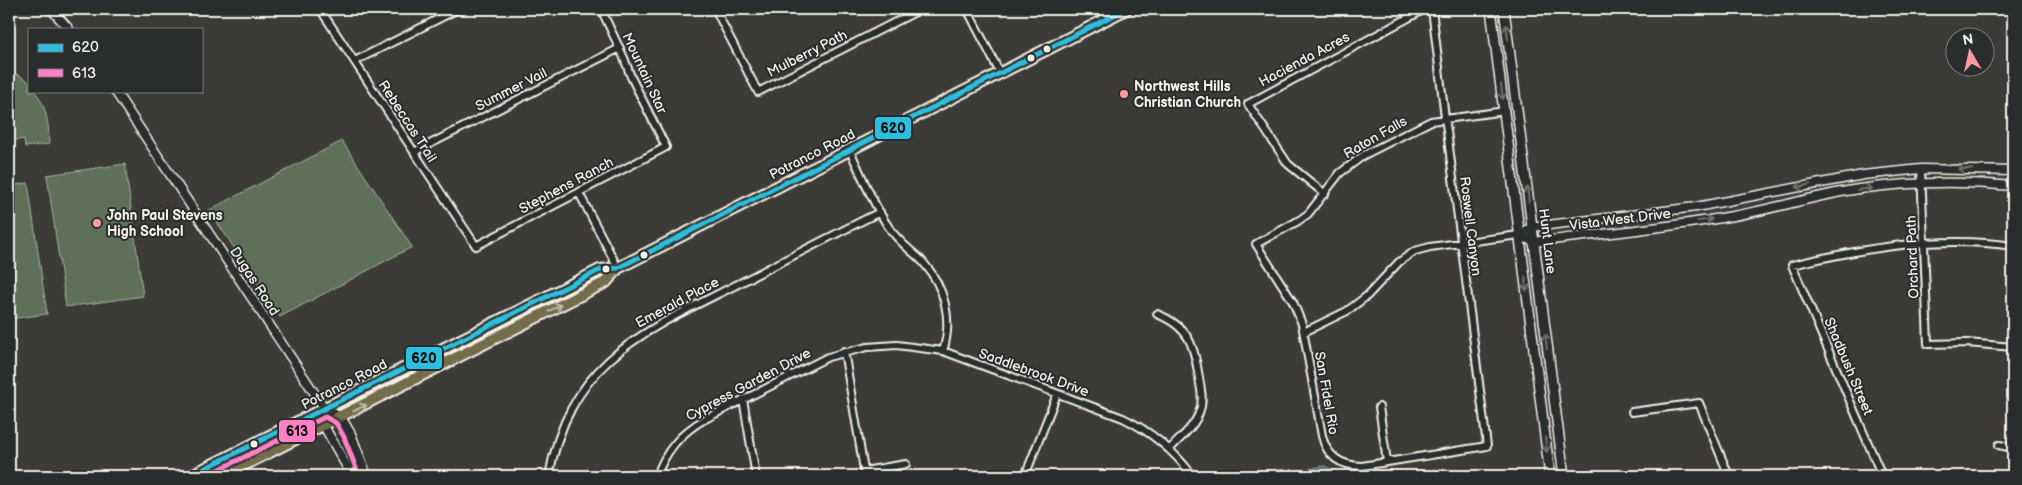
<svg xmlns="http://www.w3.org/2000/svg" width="2022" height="485" viewBox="0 0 2022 485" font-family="'Balsamiq Sans',sans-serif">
	<rect width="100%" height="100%" fill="#3d3b38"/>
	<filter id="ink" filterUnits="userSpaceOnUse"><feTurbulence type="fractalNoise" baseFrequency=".02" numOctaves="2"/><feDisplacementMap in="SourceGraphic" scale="10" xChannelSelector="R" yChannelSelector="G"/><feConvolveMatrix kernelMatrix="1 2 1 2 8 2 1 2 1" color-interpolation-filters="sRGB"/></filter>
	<g filter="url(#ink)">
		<path fill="#5e7059" stroke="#a9b0a0" d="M9,70L27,80L29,83V91H35C47,107 49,125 49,144L25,147L24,139L9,141Z
			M342,141L412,247L280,317L209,210Z
			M125,164L143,296L66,307L47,175Z
			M28,183L47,314L9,319V186Z"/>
		<path fill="#4e6a73" stroke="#90a0a2" d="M1325,466L1345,476H1278L1277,474Z"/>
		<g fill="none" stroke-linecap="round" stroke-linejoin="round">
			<defs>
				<path id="minor" d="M320,9L476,246L666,147L631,77L624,58L601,9
					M715,9L758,92L921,9
					M967,9L1000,73
					M1432,9L1445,118L1447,131L1487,446L1362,466C1341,466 1327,457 1322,436L1302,324L1293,302L1256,244L1298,221L1308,214L1340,173L1364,155L1431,121L1505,111
					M355,61L458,9
					M850,151C862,175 872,203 888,226C897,241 911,250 923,262C945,287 953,320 943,351
					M414,152L620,48
					M1921,169L1928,344L1967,343L2013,347
					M579,193L618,268
					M1325,194L1288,164L1248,104L1425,9
					M1157,314C1190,327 1194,346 1199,378C1201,390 1204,401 1199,413C1194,427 1180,438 1170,449
					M1304,332L1347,311L1367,296L1399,262L1415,251L1430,247L1519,235
					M844,351L865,476
					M743,399L756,476
					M1379,407L1387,462
					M1632,412L1699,403L1729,476
					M1999,445L2013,448
					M864,471L906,464
					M549,476C570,359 645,331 740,283C787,259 833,235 880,212
					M657,476C665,451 682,432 705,419L828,357L867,347L897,345L943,351L1123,418C1152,432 1174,451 1193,476
					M1025,476L1057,394
					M1882,476L1792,265C1864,248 1939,235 2013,246"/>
				<path id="tertiary" d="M51,9L69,29
					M115,91L325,409
					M1519,235L1532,227L1696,207L1863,175L1921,169L2013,171
					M1519,235L1534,242C1600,234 1667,228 1733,216C1775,209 1816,195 1859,189C1910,182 1962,181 2013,186
					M325,409L341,417L351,434L367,476
					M325,409L324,426L352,476"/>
				<path id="secondary" d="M1491,9L1550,476
					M1504,9L1564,476"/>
				<path id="primary" d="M190,476L600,270L618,268L1126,9
					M222,476L606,282L618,268"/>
			</defs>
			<use href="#minor" stroke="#f4f1e8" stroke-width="10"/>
			<use href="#tertiary" stroke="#f4f1e8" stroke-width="11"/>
			<use href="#secondary" stroke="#f4f1e8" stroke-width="12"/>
			<use href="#primary" stroke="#f4f1e8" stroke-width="14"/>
			<use href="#minor" stroke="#2a2d2e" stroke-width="6"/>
			<use href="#tertiary" stroke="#2a2d2e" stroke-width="8"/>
			<use href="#secondary" stroke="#2a2d2e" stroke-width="9"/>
			<use href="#primary" stroke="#746c4b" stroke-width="10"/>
			<defs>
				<path id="bus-1" d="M190,476L600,270L618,268L1126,9"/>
				<path id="bus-2" d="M206,476L325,417L336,423L344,437L359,476"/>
			</defs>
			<use href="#bus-1" stroke="#2a2d2e" stroke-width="9"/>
			<use href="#bus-2" stroke="#2a2d2e" stroke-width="9"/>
			<use href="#bus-1" stroke="#2dbfdf" stroke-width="5"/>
			<use href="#bus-2" stroke="#ff80c5" stroke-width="5"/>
		</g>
		<defs><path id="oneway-shaft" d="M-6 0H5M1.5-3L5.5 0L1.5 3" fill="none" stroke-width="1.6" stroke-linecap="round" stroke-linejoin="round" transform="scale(1.25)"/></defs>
		<g stroke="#71726f">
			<use href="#oneway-shaft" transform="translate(1507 32) rotate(-97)"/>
			<use href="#oneway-shaft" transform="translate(1502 92) rotate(82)"/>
			<use href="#oneway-shaft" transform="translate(1965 169) rotate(-178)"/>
			<use href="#oneway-shaft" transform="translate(1803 186) rotate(167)"/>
			<use href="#oneway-shaft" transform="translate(1865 189) rotate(-7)"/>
			<use href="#oneway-shaft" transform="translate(1528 194) rotate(-97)"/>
			<use href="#oneway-shaft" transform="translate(1705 220) rotate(-9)"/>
			<use href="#oneway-shaft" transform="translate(1526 284) rotate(83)"/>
			<use href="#oneway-shaft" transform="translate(1546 341) rotate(-97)"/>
			<use href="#oneway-shaft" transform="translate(1546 445) rotate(83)"/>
		</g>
		<g stroke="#c1bca9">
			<use href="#oneway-shaft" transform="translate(555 308) rotate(-27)"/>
			<use href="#oneway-shaft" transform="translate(360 408) rotate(-27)"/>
		</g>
	</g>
	<g fill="#f4f1e8" stroke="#2a2d2e" stroke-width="2">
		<circle cx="1047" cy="49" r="4.5"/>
		<circle cx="1031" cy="58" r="4.5"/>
		<circle cx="644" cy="255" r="4.5"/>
		<circle cx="606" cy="269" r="4.5"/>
		<circle cx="254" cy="444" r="4.5"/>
	</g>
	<g fill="#ff9aa2" stroke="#2a2d2e" stroke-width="2">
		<circle cx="1124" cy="94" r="5"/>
		<circle cx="97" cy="223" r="5"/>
	</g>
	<g text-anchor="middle" stroke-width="4" stroke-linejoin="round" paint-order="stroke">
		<g font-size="14" fill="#f4f1e8" stroke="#2a2d2e">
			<text transform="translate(807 53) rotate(-27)" y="5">Mulberry Path</text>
			<text transform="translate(1304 59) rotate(-28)" y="5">Hacienda Acres</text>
			<text transform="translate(645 73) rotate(65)" y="5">Mountain Star</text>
			<text transform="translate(511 89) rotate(-27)" y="5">Summer Vail</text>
			<text transform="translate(408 121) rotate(57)" y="5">Rebeccas Trail</text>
			<text transform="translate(1375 137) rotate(-30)" y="5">Raton Falls</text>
			<text transform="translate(812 154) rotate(-27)" y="5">Potranco Road</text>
			<text transform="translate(566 185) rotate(-28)" y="5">Stephens Ranch</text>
			<text transform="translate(1620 219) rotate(-7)" y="5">Vista West Drive</text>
			<text transform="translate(1471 226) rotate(83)" y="5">Roswell Canyon</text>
			<text transform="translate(1548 241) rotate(83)" y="5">Hunt Lane</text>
			<text transform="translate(1912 257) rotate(-92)" y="5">Orchard Path</text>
			<text transform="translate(255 281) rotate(57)" y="5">Dugas Road</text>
			<text transform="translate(677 302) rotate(-28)" y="5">Emerald Place</text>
			<text transform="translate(1849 366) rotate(67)" y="5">Shadbush Street</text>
			<text transform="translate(1034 372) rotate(20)" y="5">Saddlebrook Drive</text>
			<text transform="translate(344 384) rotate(-27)" y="5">Potranco Road</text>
			<text transform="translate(748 384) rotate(-28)" y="5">Cypress Garden Drive</text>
			<text transform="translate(1327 393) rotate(80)" y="5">San Fidel Rio</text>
		</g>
		<g font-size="14" font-weight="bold" fill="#f4f1e8" stroke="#2a2d2e" text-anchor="start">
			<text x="1134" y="91">Northwest Hills<tspan x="1134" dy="16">Christian Church</tspan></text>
			<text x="107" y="220">John Paul Stevens<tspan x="107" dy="16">High School</tspan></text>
		</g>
	</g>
	<g stroke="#2a2d2e" stroke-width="2">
		<rect x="874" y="116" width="38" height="24" rx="5" fill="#2dbfdf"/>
		<rect x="405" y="346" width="38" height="24" rx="5" fill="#2dbfdf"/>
		<rect x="278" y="419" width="38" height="24" rx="5" fill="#ff80c5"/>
	</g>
	<g font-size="14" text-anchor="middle" font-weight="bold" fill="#111">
		<text x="893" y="133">620</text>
		<text x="424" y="363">620</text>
		<text x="297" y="436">613</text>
	</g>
	<rect width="2022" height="485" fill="none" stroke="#2a2d2e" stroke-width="30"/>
	<rect x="15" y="15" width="1992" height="455" fill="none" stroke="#f4f1e8" stroke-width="2" filter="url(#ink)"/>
	<rect x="28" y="28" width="175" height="65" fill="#2a2d2e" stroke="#7b7b78"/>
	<rect x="38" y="44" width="25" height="8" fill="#2dbfdf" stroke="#7b7b78"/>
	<text x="72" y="52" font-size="15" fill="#f4f1e8">620</text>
	<rect x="38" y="69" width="25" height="8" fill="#ff80c5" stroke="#7b7b78"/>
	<text x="72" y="78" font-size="15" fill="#f4f1e8">613</text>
	<g transform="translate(1970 52) rotate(351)"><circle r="24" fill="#2a2d2e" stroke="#7b7b78"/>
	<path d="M0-4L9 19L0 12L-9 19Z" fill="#ff9aa2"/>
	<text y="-8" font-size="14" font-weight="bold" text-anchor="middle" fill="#f4f1e8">N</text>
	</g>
</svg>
